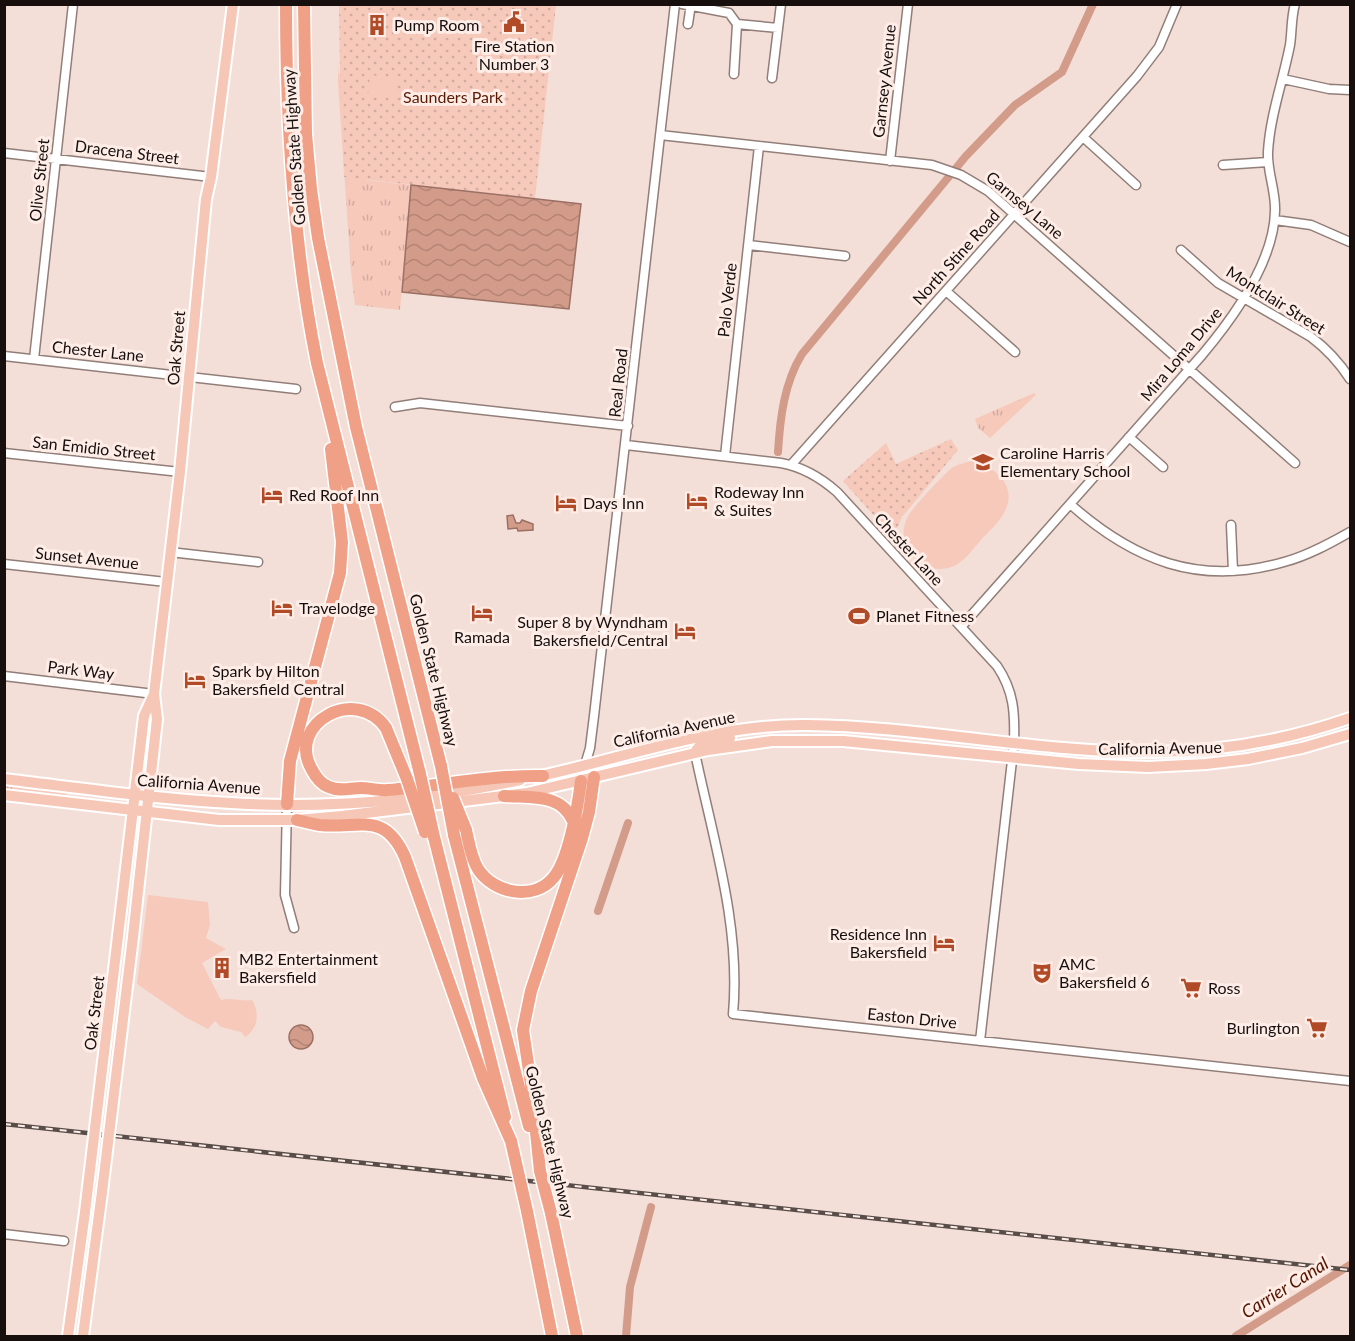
<svg xmlns="http://www.w3.org/2000/svg" width="1355" height="1341" viewBox="0 0 1355 1341" font-family="Lato,sans-serif">
	<defs>
		<pattern id="grass-tufts" width="24" height="20" patternUnits="userSpaceOnUse" patternTransform="scale(1.5)"><rect width="24" height="20" fill="#f6c9bb"/><path d="M3 7l-1-3M5 7V3M7 7l1-3M15 17l-1-3M17 17v-4M19 17l1-3" fill="none" stroke="#d2aba0"/></pattern>
		<pattern id="park-dots" width="8" height="8" patternUnits="userSpaceOnUse" patternTransform="scale(1.5)"><rect width="8" height="8" fill="#f6c9bb"/><path d="M2 2h.1M6 6h.1" fill="none" stroke="#d2aba0" stroke-width="1.8" stroke-linecap="round"/></pattern>
		<pattern id="water-waves" width="16" height="10" patternUnits="userSpaceOnUse" patternTransform="scale(1.5)"><rect width="16" height="10" fill="#d39b89"/><path d="M0 5q4-4 8 0t8 0" fill="none" stroke="#b48475"/></pattern>
	</defs>
	<rect width="100%" height="100%" fill="#f4dfd8"/>
	<path fill="url(#grass-tufts)" d="M338,66L339,75H347L366,180L411,185L400,310L355,305L351,272L338,82Z
		M1034,393L1036,395L990,438L978,428L975,419Z
		M5,784L75,793L58,796L5,789Z"/>
	<path fill="url(#park-dots)" d="M339,5H556L535,199L344,177L340,77Z
		M951,439L958,450L902,517L893,537L843,481L886,443L896,464Z"/>
	<path fill="#f6c9bb" d="M370,75L397,78L395,99L368,95Z
		M971,461C995,466 1019,486 1004,513C999,523 988,532 980,541C973,549 965,561 954,566C947,569 939,570 932,568C910,563 897,539 907,518C911,509 945,473 953,467C958,464 965,463 971,461Z
		M148,895L208,902L210,925L206,938L226,949L202,963L221,1000C231,997 242,1002 252,1000C260,1013 258,1029 245,1037L241,1032L221,1027L215,1021L208,1029L185,1017L137,984Z"/>
	<path fill="url(#water-waves)" stroke="#9a7164" stroke-width="1.5" d="M411,185L581,204L569,309L402,292Z
		M513,515L516,523H520L522,520L533,524V530L518,531L517,528L508,529L507,516Z
		M289 1037a12 12 0 1 1 24 0a12 12 0 1 1-24 0Z"/>
	<g fill="none" stroke-linecap="round" stroke-linejoin="round">
		<path stroke="#d39b89" stroke-width="8" d="M778,452C780,419 784,383 802,354L966,156L1015,105L1062,72L1093,4
			M598,911L628,823
			M626,1336L630,1287L651,1207
			M1236,1336L1350,1265"/>
		<defs>
			<path id="minor" d="M682,4L729,13L737,24L734,74
				M688,24L691,4
				M737,24L778,28
				M772,78L781,4
				M1283,79L1329,89L1350,90
				M660,135L932,165L961,175L988,191L1295,463
				M1083,137L1136,185
				M4,153L211,177
				M890,161L908,4
				M1223,165L1268,162
				M1275,220L1311,225L1350,242
				M749,245L845,256
				M1181,250L1218,283L1311,337C1327,349 1339,362 1350,379
				M946,291L1015,352
				M4,356L296,389
				M34,359L73,4
				M395,407L420,403L628,426
				M1129,437L1163,467
				M626,445L781,463C803,467 820,477 837,492L997,666C1014,691 1015,713 1014,743L980,1041
				M4,453L180,472
				M725,456L759,146
				M791,465L1137,76L1159,47L1177,4
				M1070,504C1133,560 1199,587 1284,562C1307,556 1329,544 1350,532
				M1231,525L1233,571
				M170,552L258,562
				M4,564L166,582
				M961,627L1202,355C1234,317 1274,262 1275,211C1276,191 1267,172 1268,152C1270,116 1283,81 1290,45C1292,32 1291,18 1295,4
				M4,676L154,694
				M695,753C713,839 741,926 733,1014L1350,1081
				M585,765L590,748L594,716L675,4
				M287,804L285,895L294,928
				M4,1234L64,1241"/>
			<path id="major" d="M695,753C699,740 718,740 730,738
				M536,777C626,758 713,724 807,725C918,726 1029,751 1141,752C1212,753 1284,741 1350,718
				M4,779C80,788 155,799 231,803C326,809 427,800 520,780
				M4,795L219,820H297L342,816L527,793L708,750L772,741H843L1079,764L1148,767L1206,764L1248,759L1302,748L1350,734
				M118,936L144,716L154,694
				M133,937L157,719L154,694L180,472L206,199L211,177L233,4
				M68,1336L85,1212
				M83,1336L102,1192"/>
			<path id="highway" d="M286,4C286,125 293,245 317,363L420,774
				M304,4L306,134L311,189L318,238L356,427L441,766
				M407,779L386,728C356,685 287,723 311,768C315,776 320,784 329,787C340,792 350,788 361,788C370,788 379,791 388,790C440,786 490,775 543,776
				M504,796C531,798 561,793 573,821
				M287,804L290,761L340,573L342,542L331,449
				M297,820C305,822 313,824 320,825C359,829 384,810 405,857L483,1078L511,1141
				M466,830C469,843 471,858 478,869C493,893 534,902 554,877C569,859 578,805 581,781
				M454,835L529,1126
				M434,837L505,1117
				M540,1171L531,1084L523,1030L531,991L582,838L589,812L594,777
				M527,1211L552,1336
				M551,1213L577,1336"/>
		</defs>
		<use href="#minor" stroke="#917e78" stroke-width="11"/>
		<use href="#major" stroke="#fff" stroke-width="14"/>
		<use href="#highway" stroke="#fff" stroke-width="15"/>
		<use href="#minor" stroke="#fff" stroke-width="8"/>
		<use href="#major" stroke="#f6c6b6" stroke-width="10"/>
		<use href="#highway" stroke="#f0a086" stroke-width="12"/>
		<defs>
			<path id="rail" d="M4,1124L1350,1270"/>
		</defs>
		<use href="#rail" stroke="#584d49" stroke-width="4.5"/>
		<use href="#rail" stroke="#feede7" stroke-width="2" stroke-dasharray="7" stroke-linecap="butt"/>
		<defs>
			<path id="major-bridge" d="M102,1192L133,937
				M85,1212L118,936"/>
			<path id="highway-bridge" d="M441,766L454,835
				M420,774L434,837
				M407,779L425,832
				M453,798L466,830
				M511,1141L527,1211
				M540,1171L551,1213"/>
		</defs>
		<use href="#major-bridge" stroke="#fff" stroke-width="14" stroke-linecap="butt"/>
		<use href="#highway-bridge" stroke="#fff" stroke-width="15" stroke-linecap="butt"/>
		<use href="#major-bridge" stroke="#f6c6b6" stroke-width="10"/>
		<use href="#highway-bridge" stroke="#f0a086" stroke-width="12"/>
	</g>
	<defs>
		<symbol id="civic-bare" viewBox="-9 -9 18 18"><path d="M-.6-6.5H3V-4.5H.6V-3L4-1V1h2V6H-6V1h2V-1L-.6-3ZM-1.2 2.5V6h2.4V2.5Z" fill="#b14a26" stroke="#feede7" stroke-width="2.5" paint-order="stroke"/></symbol>
		<symbol id="building-bare" viewBox="-9 -9 18 18"><path d="M-4-6H4V6H1V3H-1V6H-4ZM-2.5-4.3h1.7v1.8h-1.7ZM.8-4.3h1.7v1.8H.8ZM-2.5-1h1.7V.8h-1.7ZM.8-1h1.7V.8H.8Z" fill="#b14a26" stroke="#feede7" stroke-width="2.5" paint-order="stroke"/></symbol>
		<symbol id="school-bare" viewBox="-9 -9 18 18"><path d="M0-5L7-2L0 1L-7-2ZM-4 1L0 2.5L4 1V4Q0 6-4 4Z" fill="#b14a26" stroke="#feede7" stroke-width="2.5" paint-order="stroke"/></symbol>
		<symbol id="hotel-bare" viewBox="-9 -9 18 18"><path d="M-6-4.5h1.5V1H6V5H4.5V3h-9V5H-6ZM-4 0a1.8 1.8 0 1 1 3.6 0ZM.5 0V-2.5h3Q6-2.5 6 0Z" fill="#b14a26" stroke="#feede7" stroke-width="2.5" paint-order="stroke"/></symbol>
		<symbol id="stadium-bare" viewBox="-9 -9 18 18"><path d="M0-5a6.5 5 0 1 0 0 10a6.5 5 0 1 0 0-10ZM-3.5-1.8h7v3.6h-7Z" fill="#b14a26" stroke="#feede7" stroke-width="2.5" paint-order="stroke"/></symbol>
		<symbol id="theatre-bare" viewBox="-9 -9 18 18"><path d="M-5-5.5Q0-4 5-5.5V0Q5 5 0 6Q-5 5-5 0ZM-3.3-2.5H-1v1.5H-3.3ZM1-2.5H3.3v1.5H1ZM-2.8 1Q0 5.5 2.8 1Z" fill="#b14a26" stroke="#feede7" stroke-width="2.5" paint-order="stroke"/></symbol>
		<symbol id="supermarket-bare" viewBox="-9 -9 18 18"><path d="M-6-5.5h2.5l.6 2H6L4.5 2H-2.5L-4.4-4H-6ZM-1.5 3.2a1.3 1.3 0 1 0 .1 0ZM3 3.2a1.3 1.3 0 1 0 .1 0Z" fill="#b14a26" stroke="#feede7" stroke-width="2.5" paint-order="stroke"/></symbol>
	</defs>
	<g fill-rule="evenodd">
		<use href="#civic-bare" x="499" y="7" width="30" height="30"/>
		<use href="#building-bare" x="362" y="10" width="30" height="30"/>
		<use href="#school-bare" x="968" y="447" width="30" height="30"/>
		<use href="#hotel-bare" x="257" y="480" width="30" height="30"/>
		<use href="#hotel-bare" x="682" y="486" width="30" height="30"/>
		<use href="#hotel-bare" x="551" y="488" width="30" height="30"/>
		<use href="#hotel-bare" x="267" y="593" width="30" height="30"/>
		<use href="#hotel-bare" x="467" y="598" width="30" height="30"/>
		<use href="#stadium-bare" x="844" y="601" width="30" height="30"/>
		<use href="#hotel-bare" x="670" y="616" width="30" height="30"/>
		<use href="#hotel-bare" x="180" y="665" width="30" height="30"/>
		<use href="#hotel-bare" x="929" y="928" width="30" height="30"/>
		<use href="#building-bare" x="207" y="953" width="30" height="30"/>
		<use href="#theatre-bare" x="1027" y="958" width="30" height="30"/>
		<use href="#supermarket-bare" x="1176" y="973" width="30" height="30"/>
		<use href="#supermarket-bare" x="1302" y="1013" width="30" height="30"/>
	</g>
	<g text-anchor="middle" stroke-width="6" stroke-linejoin="round" paint-order="stroke">
		<g font-size="16" fill="#160f0d" stroke="#feede7" text-anchor="start">
			<text x="394" y="31">Pump Room</text>
			<text x="514" y="52" text-anchor="middle">Fire Station<tspan x="514" dy="18">Number 3</tspan></text>
			<text x="1000" y="459">Caroline Harris<tspan x="1000" dy="18">Elementary School</tspan></text>
			<text x="714" y="498">Rodeway Inn<tspan x="714" dy="18">&amp; Suites</tspan></text>
			<text x="289" y="501">Red Roof Inn</text>
			<text x="583" y="509">Days Inn</text>
			<text x="299" y="614">Travelodge</text>
			<text x="876" y="622">Planet Fitness</text>
			<text x="668" y="628" text-anchor="end">Super 8 by Wyndham<tspan x="668" dy="18">Bakersfield/Central</tspan></text>
			<text x="482" y="643" text-anchor="middle">Ramada</text>
			<text x="212" y="677">Spark by Hilton<tspan x="212" dy="18">Bakersfield Central</tspan></text>
			<text x="927" y="940" text-anchor="end">Residence Inn<tspan x="927" dy="18">Bakersfield</tspan></text>
			<text x="239" y="965">MB2 Entertainment<tspan x="239" dy="18">Bakersfield</tspan></text>
			<text x="1059" y="970">AMC<tspan x="1059" dy="18">Bakersfield 6</tspan></text>
			<text x="1208" y="994">Ross</text>
			<text x="1300" y="1034" text-anchor="end">Burlington</text>
		</g>
		<g font-size="16" fill="#160f0d" stroke="#feede7">
			<text transform="translate(884 81) rotate(-84)" y="6">Garnsey Avenue</text>
			<text transform="translate(294 147) rotate(-94)" y="6">Golden State Highway</text>
			<text transform="translate(127 152) rotate(7)" y="6">Dracena Street</text>
			<text transform="translate(39 180) rotate(-84)" y="6">Olive Street</text>
			<text transform="translate(1025 205) rotate(40)" y="6">Garnsey Lane</text>
			<text transform="translate(956 257) rotate(-48)" y="6">North Stine Road</text>
			<text transform="translate(727 300) rotate(-84)" y="6">Palo Verde</text>
			<text transform="translate(1276 300) rotate(32)" y="6">Montclair Street</text>
			<text transform="translate(176 348) rotate(-85)" y="6">Oak Street</text>
			<text transform="translate(98 351) rotate(6)" y="6">Chester Lane</text>
			<text transform="translate(1181 354) rotate(-50)" y="6">Mira Loma Drive</text>
			<text transform="translate(618 383) rotate(-84)" y="6">Real Road</text>
			<text transform="translate(94 448) rotate(6)" y="6">San Emidio Street</text>
			<text transform="translate(909 549) rotate(47)" y="6">Chester Lane</text>
			<text transform="translate(87 558) rotate(6)" y="6">Sunset Avenue</text>
			<text transform="translate(81 670) rotate(7)" y="6">Park Way</text>
			<text transform="translate(434 670) rotate(76)" y="6">Golden State Highway</text>
			<text transform="translate(674 729) rotate(-12)" y="6">California Avenue</text>
			<text transform="translate(1160 748) rotate(-1)" y="6">California Avenue</text>
			<text transform="translate(199 784) rotate(4)" y="6">California Avenue</text>
			<text transform="translate(94 1013) rotate(-83)" y="6">Oak Street</text>
			<text transform="translate(912 1018) rotate(6)" y="6">Easton Drive</text>
			<text transform="translate(550 1142) rotate(76)" y="6">Golden State Highway</text>
		</g>
		<g font-size="16" fill="#5b1900" stroke="#feede7">
			<text x="453" y="103">Saunders Park</text>
		</g>
		<g font-size="18" font-style="italic" fill="#581600" stroke="#feede7">
			<text transform="translate(1285 1288) rotate(-32)" y="6">Carrier Canal</text>
		</g>
	</g>
	<rect width="1355" height="1341" fill="none" stroke="#160f0d" stroke-width="12"/>
</svg>
